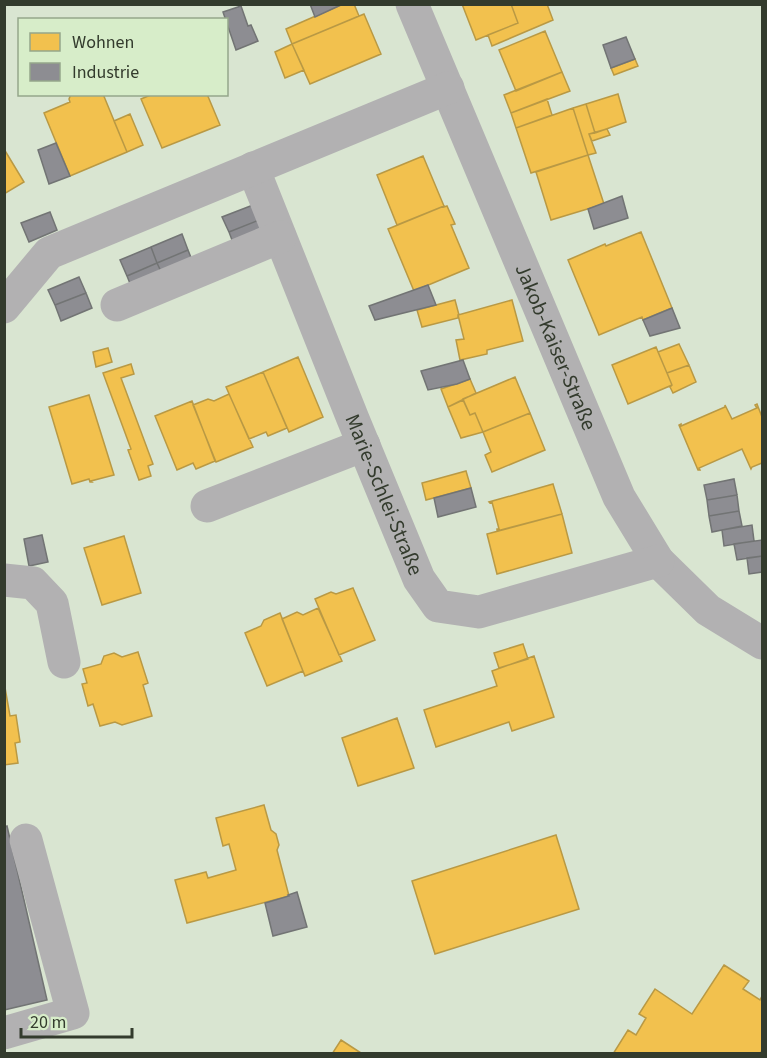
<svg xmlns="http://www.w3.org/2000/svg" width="767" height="1058" viewBox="0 0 767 1058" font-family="'Source Sans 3',sans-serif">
	<rect width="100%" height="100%" fill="#d9e5d1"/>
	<path fill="#f2c14e" stroke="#b99944" stroke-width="1.5" d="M343,4H354L359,16L292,44L286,29Z
		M462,4H511L518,23L476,40Z
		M511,4H547L553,20L492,46L488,35L518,23Z
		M364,14L381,54L310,84L292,44Z
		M545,31L562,72L516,91L499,50Z
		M292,44L304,70L285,78L275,52Z
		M635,59L638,66L614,75L611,68Z
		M562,72L570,91L511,113L504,95Z
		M71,94H103L127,152L70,176L44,113L70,102L69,99Z
		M153,94H207L220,125L162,148L141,99Z
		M618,94L626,122L595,133L586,104Z
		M547,99L552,115L516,128L511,113Z
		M586,104L595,133L589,134L596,153L588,155L573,108Z
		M573,108L588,155L531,173L516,128Z
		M130,114L143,145L127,152L114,121Z
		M607,129L610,135L592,141L589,134Z
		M4,149L24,182L4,194Z
		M588,155L604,204L551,220L536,172Z
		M423,156L444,206L397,225L377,175Z
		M444,206V207L447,206L455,224L451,225L469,268L414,291L388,229Z
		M641,232L672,308L643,320L642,317L599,335L568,260L605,244L606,246Z
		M455,300L459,315H458V318L422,327L417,310Z
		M512,300L523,341L487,350V354L460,360L456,340L464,339L458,315Z
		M679,344L689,365L667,373L658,352Z
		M656,347L672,385L628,404L612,365Z
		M108,348L112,362L96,367L93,352Z
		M298,357L323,417L289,432L263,372Z
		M131,364L134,374L121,378L153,464L148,466L151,476L139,480L128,450L131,449L103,373Z
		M689,365L696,382L673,393L670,387L672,385L667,373Z
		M263,372L287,428L268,436L266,432L249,439L226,387Z
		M515,377L530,413L483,432L475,413L470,415L463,399Z
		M470,379L476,393L448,407L441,389Z
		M229,394L253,447L216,462L193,405L208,399L214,401Z
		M89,395L114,475L91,481L92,482H90L89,479L72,484L49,407Z
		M463,400L470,415L475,413L483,432L461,438L448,407Z
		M192,401L215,461L196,469L193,463L177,470L155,416Z
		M757,404L762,417V463L752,467L751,469L742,449L699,468L700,470H698L679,425L681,424V426L725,407V405L732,419L757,408L755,405Z
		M530,413L545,450L492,472L485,455L491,452L483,432Z
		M466,471L471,488L426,500L422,483Z
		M553,484L562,514L497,531V529H499L492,502L490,503L489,502Z
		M562,514L572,553L497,574L487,534Z
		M124,536L141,593L102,605L84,548Z
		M353,588L375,640L339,655L315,599L331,592L336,594Z
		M318,608L342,661L305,676L282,619L297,612L303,615Z
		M280,613L303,671L267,686L245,633L261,626L264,620Z
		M523,644L528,659L499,668L494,653Z
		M138,652L148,683L143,685L152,716L122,725L115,722L100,726L93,704L88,706L82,684L87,683L83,669L101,664L104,656L114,653L122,657Z
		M534,656L554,717L512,731L509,722L436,747L424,710L497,686L492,671Z
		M4,682L10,716L16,715L20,742L15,743L18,763L4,765Z
		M397,718L414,768L358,786L342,738Z
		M264,805L271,830L276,834L279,845L277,850L289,896L187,923L175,880L206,872L208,878L236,870L229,844L223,846L216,818Z
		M556,835L579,909L435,954L412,881Z
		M724,965L749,981L743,989L760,1000L762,996V1050L760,1054H613L628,1030L636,1035L646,1018L639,1014L655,989L692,1014Z
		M341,1040L361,1053V1054H332Z"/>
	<path fill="#8d8d92" stroke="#727474" stroke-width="1.5" d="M310,4H343L315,17Z
		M241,6L248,26L251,25L258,41L236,50L223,12Z
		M626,37L635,59L611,68L603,45Z
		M56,143L70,176L49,184L38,150Z
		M622,196L628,218L594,229L588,209Z
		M253,205L259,220L229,232L222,217Z
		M50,212L57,230L29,242L21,223Z
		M259,220L266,235L235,248L229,232Z
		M182,234L188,250L157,263L151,247Z
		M151,247L157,263L127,276L120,260Z
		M188,250L194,265L164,278L157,263Z
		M157,263L164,278L133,291L127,276Z
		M79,277L86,293L55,305L48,290Z
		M428,285L436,305L375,320L369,306Z
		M86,293L92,308L61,321L55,305Z
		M672,308L680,328L650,336L643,320Z
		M463,360L470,379L457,384L428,390L421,371Z
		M734,479L737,495L707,500L704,485Z
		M471,488L476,507L438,517L434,498Z
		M737,495L739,511L709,516L707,500Z
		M739,511L742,526L712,532L709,516Z
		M752,525L754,541L724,546L722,530Z
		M42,535L48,562L29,566L24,539Z
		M762,540V556L737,560L734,544Z
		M762,556V572L749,574L747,558Z
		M7,826L47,1000L4,1010V827Z
		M297,892L307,927L273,936L265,903L289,896L288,895Z"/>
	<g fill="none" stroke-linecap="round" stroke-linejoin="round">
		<g stroke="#b2b1b2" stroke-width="33">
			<path id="s1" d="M412,4L619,497L658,561L708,610L762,643"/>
			<path id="s2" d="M253,168L353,419L419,579L438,606L479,612L658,561"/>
			<path d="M117,305L280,237"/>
			<path d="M4,307L49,253L448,88"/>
			<path d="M207,506L364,445"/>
			<path d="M4,580L33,583L52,603L64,662"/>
			<path d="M4,1033L73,1013L26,840"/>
		</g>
	</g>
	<g text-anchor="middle" stroke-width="6" stroke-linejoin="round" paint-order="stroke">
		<g font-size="21" fill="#333b2d" stroke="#d7edc9">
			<text dy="7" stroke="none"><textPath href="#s1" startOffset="372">Jakob-Kaiser-Straße</textPath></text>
			<text dy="7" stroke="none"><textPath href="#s2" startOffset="352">Marie-Schlei-Straße</textPath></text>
		</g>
	</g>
	<rect width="767" height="1058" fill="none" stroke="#333b2d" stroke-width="12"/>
	<rect x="18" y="18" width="210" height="78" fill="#d7edc9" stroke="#95a68b" stroke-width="1.5"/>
	<rect x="30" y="33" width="30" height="18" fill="#f2c14e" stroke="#95a68b" stroke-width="1.5"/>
	<text x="72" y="48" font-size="18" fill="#333b2d">Wohnen</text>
	<rect x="30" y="63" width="30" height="18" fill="#8d8d92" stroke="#95a68b" stroke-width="1.5"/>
	<text x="72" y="78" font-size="18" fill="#333b2d">Industrie</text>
	<path d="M21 1028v9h111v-9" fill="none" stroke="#333b2d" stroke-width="3"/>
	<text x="30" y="1028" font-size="18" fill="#333b2d" stroke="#d7edc9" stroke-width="4.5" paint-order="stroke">20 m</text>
</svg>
